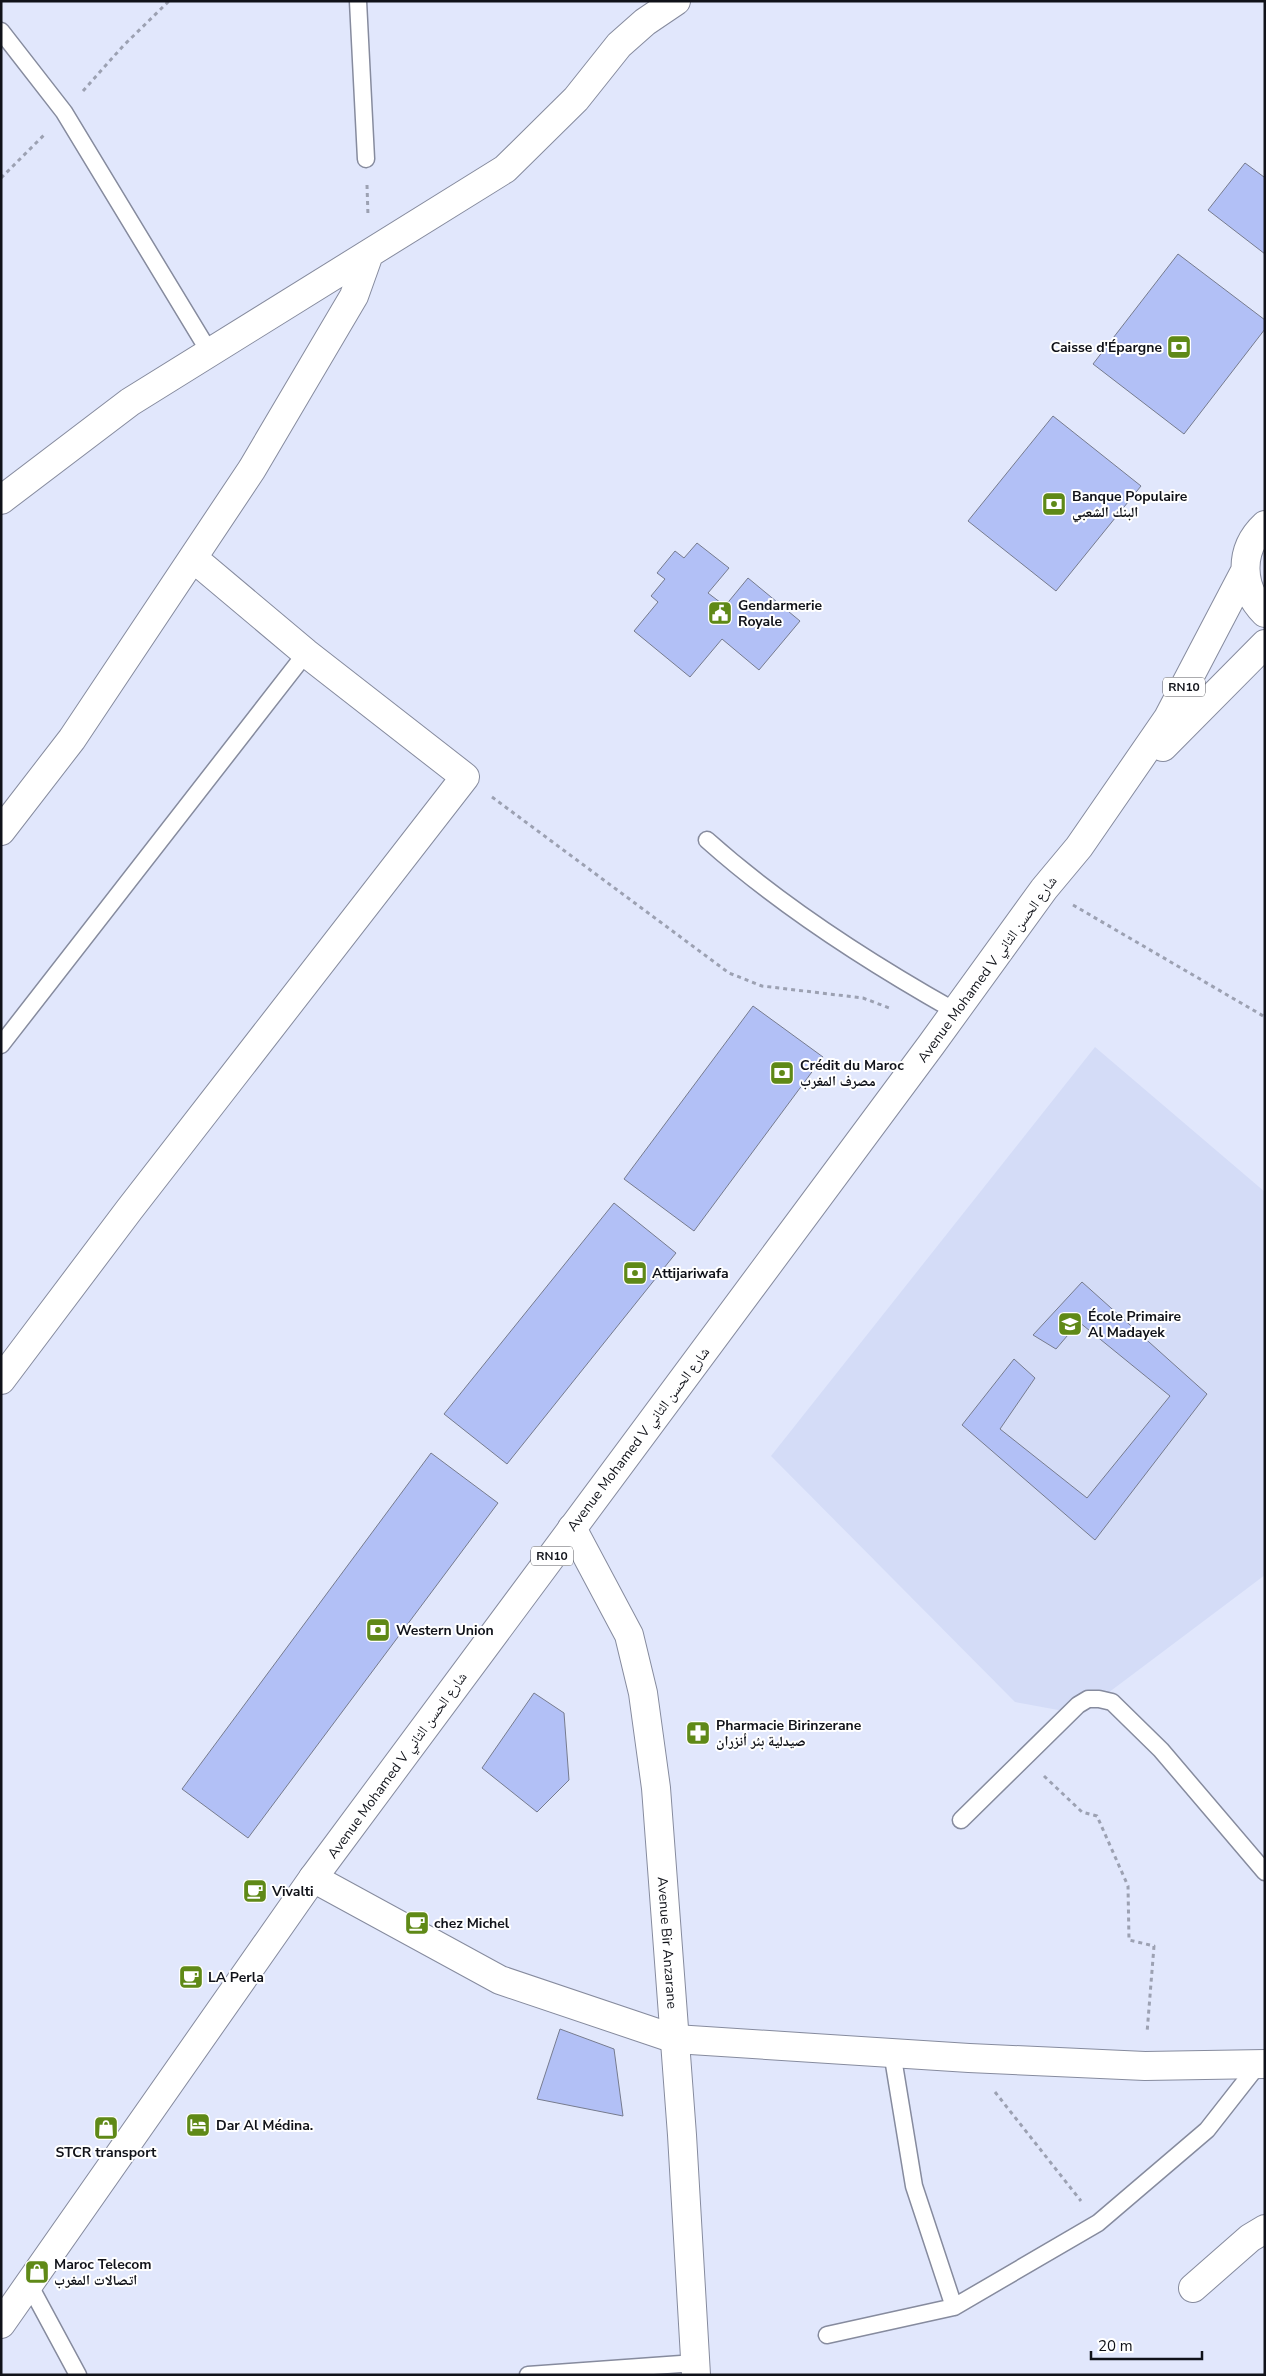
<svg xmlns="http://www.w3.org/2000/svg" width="1266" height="2376" viewBox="0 0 1266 2376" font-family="'Nunito Sans','Noto Naskh Arabic',sans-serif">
	<rect width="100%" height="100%" fill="#e1e7fc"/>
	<path fill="#d4dcf7" d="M1095,1047L1265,1192V1575L1080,1714L1015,1702L771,1456Z"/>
	<path fill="#b2c0f6" stroke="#767b8e" d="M1245,163L1264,177L1265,176V254L1208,210Z
		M1178,254L1265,320V329L1184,434L1093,364Z
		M1053,416L1141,486L1056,591L968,521Z
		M697,543L729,568L708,593L725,606L748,578L800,621L759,670L722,639L690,677L634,631L658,602L651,596L665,579L657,573L675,551L684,558Z
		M753,1006L823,1057L694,1231L624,1179Z
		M614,1203L676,1253L507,1464L444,1414Z
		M1082,1282L1207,1394L1095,1540L962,1425L1014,1359L1035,1378L1000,1429L1087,1498L1170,1396L1079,1322L1056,1349L1033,1335Z
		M431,1453L498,1503L248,1838L182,1789Z
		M534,1693L564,1713L569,1780L537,1812L482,1768Z
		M560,2029L614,2049L623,2116L537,2099Z"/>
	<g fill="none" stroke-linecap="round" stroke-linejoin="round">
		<defs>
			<path id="lane" d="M358,1L366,159
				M1,31L64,112L210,353
				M707,840C782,907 868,962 955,1011
				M1,1045L306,653
				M961,1820L1078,1705L1088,1699H1099L1112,1702L1161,1750L1265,1872
				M892,2052L914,2186L954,2307
				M30,2286L78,2375
				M827,2335L954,2307L1098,2223L1207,2130L1258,2065
				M528,2375L695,2363"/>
			<path id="street" d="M1,500L130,402L505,169L576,99L619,45L645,22L676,1
				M1,831L72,739L252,469L354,296L369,254
				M1,1380L129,1210L465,777L306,653L193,558
				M313,1878L500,1980L675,2039L969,2058L1145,2066L1265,2064
				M1193,2288L1250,2238L1265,2229"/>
			<g id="secondary">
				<path id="s1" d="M572,1528L629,1635L643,1693L656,1788L682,2135L696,2375"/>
			</g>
			<path id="primary" d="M1265,525C1238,550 1240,588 1265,613
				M1163,747L1265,644
				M1,2324L313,1878L931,1045L1044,889L1079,847L1168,718L1245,571"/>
		</defs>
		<use href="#lane" stroke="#868b9e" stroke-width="19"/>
		<use href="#street" stroke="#868b9e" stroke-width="30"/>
		<use href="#secondary" stroke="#868b9e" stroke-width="30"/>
		<use href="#primary" stroke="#868b9e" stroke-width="30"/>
		<path stroke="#9ca1b2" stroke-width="3" stroke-dasharray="4 4" stroke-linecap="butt" d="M83,91L123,46L169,1
			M1,178L46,133
			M367,185L368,216
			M492,797L729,973L762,986L863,998L892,1009
			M1073,905L1265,1017
			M1044,1776L1082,1812L1097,1816L1128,1886L1129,1940L1154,1946L1147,2033
			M995,2092L1081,2201"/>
		<use href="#lane" stroke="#fff" stroke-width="16"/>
		<use href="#street" stroke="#fff" stroke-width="28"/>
		<use href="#secondary" stroke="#fff" stroke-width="28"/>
		<use href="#primary" stroke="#fff" stroke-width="28"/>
	</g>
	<defs>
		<symbol id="bank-square" viewBox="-11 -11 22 22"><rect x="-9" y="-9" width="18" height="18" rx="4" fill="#5f8917" stroke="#fff"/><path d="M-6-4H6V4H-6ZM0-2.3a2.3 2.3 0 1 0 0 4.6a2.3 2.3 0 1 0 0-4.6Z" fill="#fff"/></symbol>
		<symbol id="civic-square" viewBox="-11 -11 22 22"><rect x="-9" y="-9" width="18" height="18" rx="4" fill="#5f8917" stroke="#fff"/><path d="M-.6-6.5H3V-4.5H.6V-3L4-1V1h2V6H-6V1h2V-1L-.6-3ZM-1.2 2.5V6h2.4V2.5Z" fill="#fff"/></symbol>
		<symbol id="school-square" viewBox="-11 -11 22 22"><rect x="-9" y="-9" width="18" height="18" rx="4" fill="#5f8917" stroke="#fff"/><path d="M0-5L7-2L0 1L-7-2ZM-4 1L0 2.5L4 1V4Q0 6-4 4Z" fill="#fff"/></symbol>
		<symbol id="pharmacy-square" viewBox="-11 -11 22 22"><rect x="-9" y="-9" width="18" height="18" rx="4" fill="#5f8917" stroke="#fff"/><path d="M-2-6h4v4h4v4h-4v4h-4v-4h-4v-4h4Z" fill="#fff"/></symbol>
		<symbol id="cafe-square" viewBox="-11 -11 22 22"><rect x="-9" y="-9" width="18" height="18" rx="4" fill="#5f8917" stroke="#fff"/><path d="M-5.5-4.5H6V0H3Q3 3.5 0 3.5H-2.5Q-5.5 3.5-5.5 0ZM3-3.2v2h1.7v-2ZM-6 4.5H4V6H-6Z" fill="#fff"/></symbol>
		<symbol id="hotel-square" viewBox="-11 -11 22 22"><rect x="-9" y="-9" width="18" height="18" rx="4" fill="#5f8917" stroke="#fff"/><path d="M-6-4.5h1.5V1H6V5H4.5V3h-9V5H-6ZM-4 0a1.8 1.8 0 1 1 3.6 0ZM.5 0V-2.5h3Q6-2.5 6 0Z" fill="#fff"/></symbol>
		<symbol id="shop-square" viewBox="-11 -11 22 22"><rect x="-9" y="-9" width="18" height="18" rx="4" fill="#5f8917" stroke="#fff"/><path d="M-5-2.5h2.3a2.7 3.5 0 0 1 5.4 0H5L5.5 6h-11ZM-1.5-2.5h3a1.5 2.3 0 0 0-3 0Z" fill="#fff"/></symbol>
	</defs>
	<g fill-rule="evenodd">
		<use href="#bank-square" x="1165" y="333" width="28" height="28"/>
		<use href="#bank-square" x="1040" y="490" width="28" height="28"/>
		<use href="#civic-square" x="706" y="599" width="28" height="28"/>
		<use href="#bank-square" x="768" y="1059" width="28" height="28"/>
		<use href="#bank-square" x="621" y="1259" width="28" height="28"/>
		<use href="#school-square" x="1056" y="1310" width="28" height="28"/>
		<use href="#bank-square" x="364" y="1616" width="28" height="28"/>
		<use href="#pharmacy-square" x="684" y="1719" width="28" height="28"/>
		<use href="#cafe-square" x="241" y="1877" width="28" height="28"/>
		<use href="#cafe-square" x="403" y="1909" width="28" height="28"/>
		<use href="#cafe-square" x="177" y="1963" width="28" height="28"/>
		<use href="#hotel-square" x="184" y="2111" width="28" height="28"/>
		<use href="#shop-square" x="92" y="2114" width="28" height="28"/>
		<use href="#shop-square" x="23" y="2258" width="28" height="28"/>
	</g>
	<g text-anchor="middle" stroke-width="4" stroke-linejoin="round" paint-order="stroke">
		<g fill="#fff" stroke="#58595e" stroke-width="1">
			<rect x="1163" y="677.5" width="42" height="19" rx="4"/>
			<rect x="531" y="1546.5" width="42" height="19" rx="4"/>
		</g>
		<g font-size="12" font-weight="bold" fill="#101219">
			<text x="1184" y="691">RN10</text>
			<text x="552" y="1560">RN10</text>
		</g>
		<g font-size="14" font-weight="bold" fill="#101219" stroke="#fff" text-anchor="start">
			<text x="1162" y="352" text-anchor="end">Caisse d'Épargne</text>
			<text x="1072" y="501">Banque Populaire<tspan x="1072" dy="16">البنك الشعبي</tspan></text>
			<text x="738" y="610">Gendarmerie<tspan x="738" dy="16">Royale</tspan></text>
			<text x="800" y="1070">Crédit du Maroc<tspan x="800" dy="16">مصرف المغرب</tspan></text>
			<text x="652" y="1278">Attijariwafa</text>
			<text x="1088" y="1321">École Primaire<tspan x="1088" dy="16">Al Madayek</tspan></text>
			<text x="396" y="1635">Western Union</text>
			<text x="716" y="1730">Pharmacie Birinzerane<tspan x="716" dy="16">صيدلية بئر أنزران</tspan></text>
			<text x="272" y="1896">Vivalti</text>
			<text x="434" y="1928">chez Michel</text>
			<text x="208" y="1982">LA Perla</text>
			<text x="216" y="2130">Dar Al Médina.</text>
			<text x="106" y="2157" text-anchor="middle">STCR transport</text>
			<text x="54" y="2269">Maroc Telecom<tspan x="54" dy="16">اتصالات المغرب</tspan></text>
		</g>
		<g font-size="14" fill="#101219" stroke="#fff">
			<text transform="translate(987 969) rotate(-54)" y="5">Avenue Mohamed V شارع الحسن الثاني</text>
			<text transform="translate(638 1439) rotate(-53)" y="5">Avenue Mohamed V شارع الحسن الثاني</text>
			<text transform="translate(397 1765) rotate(-54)" y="5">Avenue Mohamed V شارع الحسن الثاني</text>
			<text dy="5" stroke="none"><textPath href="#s1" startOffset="432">Avenue Bir Anzarane</textPath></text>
		</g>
	</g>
	<rect width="1266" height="2376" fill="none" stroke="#101219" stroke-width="5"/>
	<path d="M1091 2351v8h111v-8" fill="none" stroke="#101219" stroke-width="2.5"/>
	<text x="1098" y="2351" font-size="15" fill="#101219" stroke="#ffffff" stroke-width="4" paint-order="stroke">20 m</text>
</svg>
